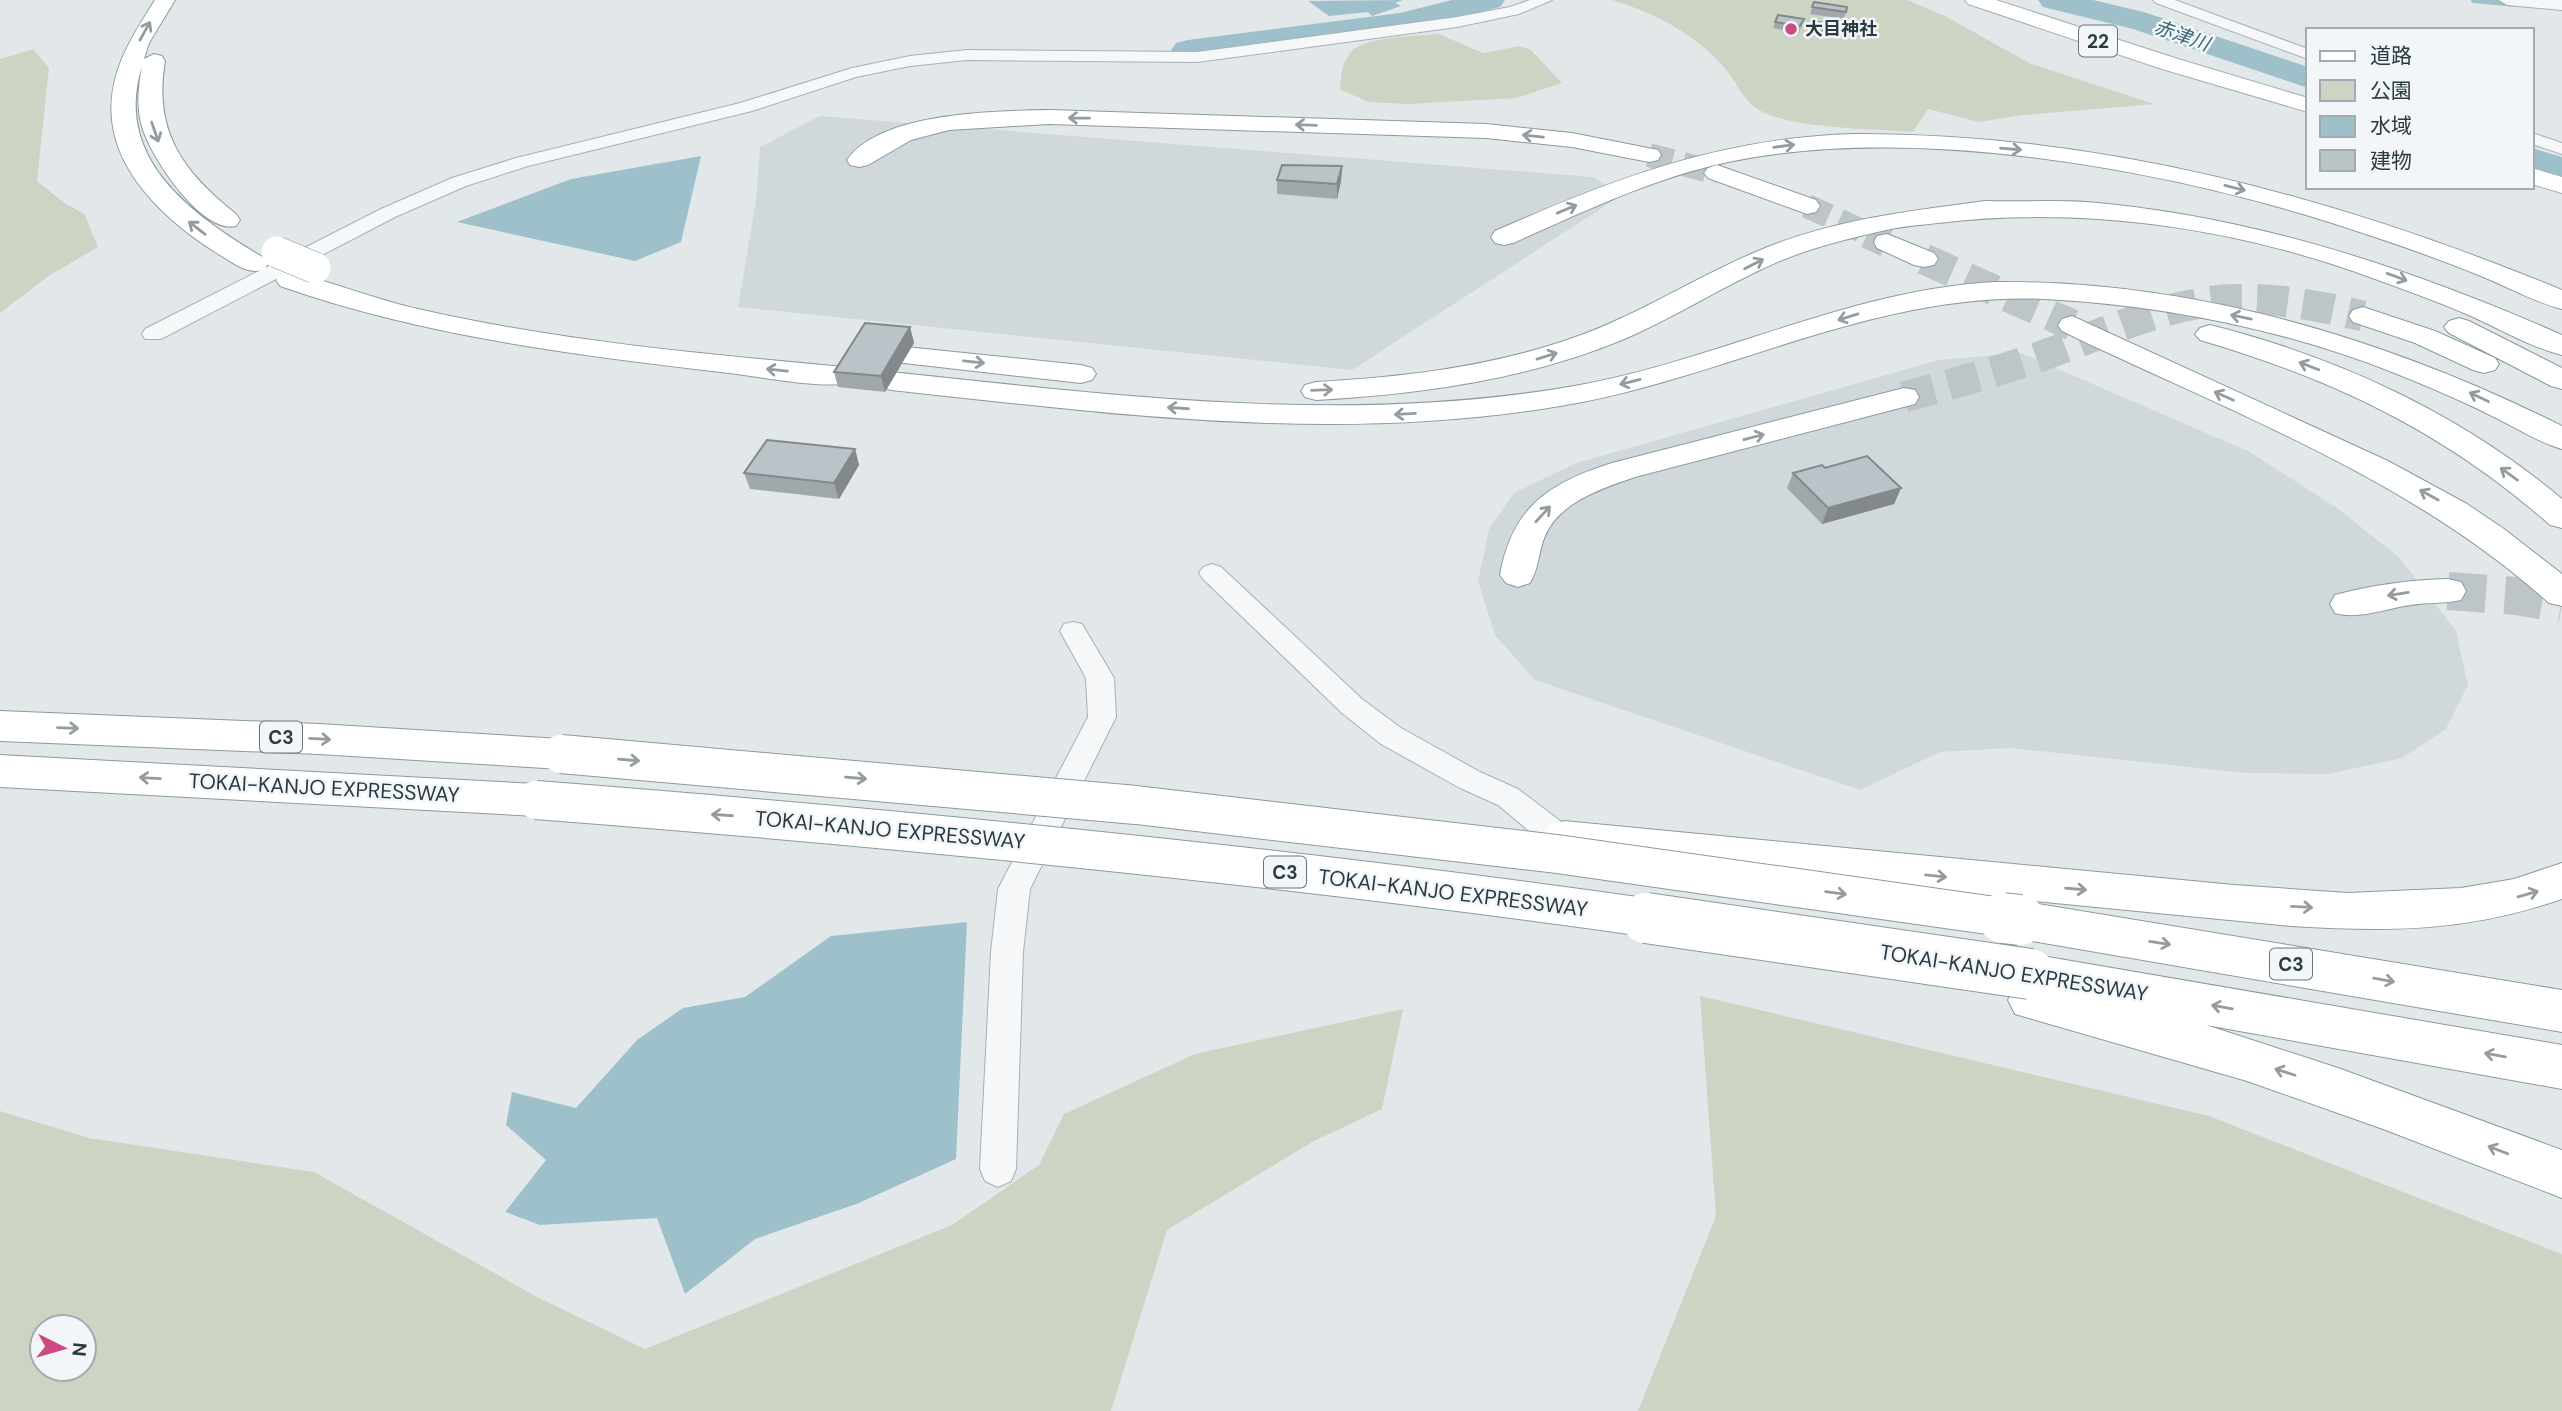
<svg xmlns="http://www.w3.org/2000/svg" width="2562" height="1411" viewBox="0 0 2562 1411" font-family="'DM Sans','Noto Sans JP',sans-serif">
	<rect width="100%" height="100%" fill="#e2e8ea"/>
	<path fill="#d1d8dc" d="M820,116L1593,177L1622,195L1352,370L738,307L756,200L760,147Z
		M2021,353L2250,452L2337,508L2399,557L2456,631L2468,685L2446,729L2402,758L2328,774L2245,773L2011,748L1940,752L1860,790L1535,680L1495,635L1478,581L1489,529L1514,493L1576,463L1939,360Z"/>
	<path fill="#cdd4c4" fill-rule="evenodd" d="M1612,0H1907L1947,17L2029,63L2154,104L2023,115L1979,122L1928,109L1913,132C1871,128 1795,130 1759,110C1741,99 1736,79 1722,65C1692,32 1654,13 1612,0Z
		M1439,34L1483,53L1520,46L1531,50L1562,83L1516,98L1408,104L1368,102L1340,89C1341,76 1341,64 1350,53C1363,36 1417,36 1439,34Z
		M33,49L49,68L37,181L63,202L84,214L98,247L50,275L0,313V59Z
		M1700,996L2209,1116L2562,1254V1411H1638L1716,1216Z
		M1403,1009L1382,1109L1312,1142L1167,1230L1111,1411H0V1111L89,1138L314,1172L539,1298L645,1349L952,1225L1039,1165L1064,1114L1195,1054ZM42,1327H84V1369H42Z"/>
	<path fill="#9ec0ca" d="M1403,0L1395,3L1401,6L1372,16L1368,12L1329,16L1308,1Z
		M701,156L681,242L635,261L457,222L571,179Z
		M967,922L956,1159L859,1203L755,1239L685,1294L657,1218L540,1225L505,1212L546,1160L506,1125L512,1092L576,1108L637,1040L683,1008L745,997L831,936Z"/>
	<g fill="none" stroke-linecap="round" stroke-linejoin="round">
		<path stroke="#9ec0ca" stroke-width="6" d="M2474,0L2516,4"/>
		<path fill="#9ec0ca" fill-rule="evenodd" d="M1452,0H1505L1500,7L1401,33L1188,60L1176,57L1171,50L1176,43L1188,40L1400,13Z
			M2038,0H2093L2144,12L2308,67V88L2133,29L2043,7Z
			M2532,148L2562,157V180L2532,171Z"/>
		<path stroke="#bdc5c8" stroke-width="24" stroke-dasharray="24 11" stroke-linecap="butt" d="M1649,155L1717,173
			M1807,206L1871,235"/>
		<path stroke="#bdc5c8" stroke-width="31" stroke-dasharray="31 15" stroke-linecap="butt" d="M1868,233L1887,242
			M1924,259L2072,325
			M1904,397C1952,384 2000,371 2047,354C2102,334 2156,308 2215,301C2264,295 2315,305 2363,316"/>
		<path stroke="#bdc5c8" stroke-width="38" stroke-dasharray="38 19" stroke-linecap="butt" d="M2448,591L2517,596L2562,604"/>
		<defs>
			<path id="minor" d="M1530,0H1552L1519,14L1457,27L1197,62L967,60L910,66L856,77L752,111L528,166L466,186L395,217L161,339H145L142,334L145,329L381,209L452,178L516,158L740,103L852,68L910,56L967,50L1197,52L1457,17L1510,7Z
				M2153,0H2175L2308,49V59L2156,3Z
				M2499,0H2562V10L2507,5Z
				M2532,133L2562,143V154L2532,144Z
				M1212,564L1221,567L1362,699L1401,728L1480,772L1518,789L1568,827L1572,836L1568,845L1557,848L1546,845L1498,805L1460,788L1381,744L1342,713L1203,579L1199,573L1203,567Z
				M1073,622L1082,624L1114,678L1116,717L1030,889L1023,952L1016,1169L1011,1181L998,1187L985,1181L980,1169L991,952L998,889L1088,717L1086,678L1060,631L1064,624Z"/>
			<path id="primary" d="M1965,0H1996L2178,59L2308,98V112L2162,69L1968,4Z
				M2532,168L2562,177V193L2532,184Z"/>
			<path id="motorway" d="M155,0H175L149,43L144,59L154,54L162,56L165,61C153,132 183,172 236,214L240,220L236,226C202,234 153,160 143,130C136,109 138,88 142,66C112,160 194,216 264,258L268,264L264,270C246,274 235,264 220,255C173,226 118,179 112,120C107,74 132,36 155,0Z
				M1049,110L1486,124L1572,133L1658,150L1661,155L1658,160L1649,162L1572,147L1486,138L1049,124L949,130L911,140L868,165L859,167L850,165L847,160C880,112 996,111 1049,110Z
				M1854,134C2100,133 2336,197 2562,290V309C2534,302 2508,287 2481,276C2432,256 2382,239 2332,223C2155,167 1911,124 1728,162C1653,178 1583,212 1513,243L1504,245L1495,243L1491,237L1495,231C1616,178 1720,138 1854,134Z
				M1717,165L1816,200L1820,206L1816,212L1807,214L1708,178L1704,173L1708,168Z
				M1985,201C2019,202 2053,200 2087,202C2253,216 2410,268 2562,335V355C2529,347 2497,327 2466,314C2436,301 2405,290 2375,279C2238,228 2083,205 1938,223C1921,225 1903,226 1886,230C1851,238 1813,247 1780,261C1726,284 1676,317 1622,340C1525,380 1420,394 1316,400L1305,397L1301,391L1305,385L1316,382C1399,377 1482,368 1561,342C1631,320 1691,279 1758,251C1830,220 1909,211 1985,201Z
				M1887,234L1934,253L1938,259L1934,265L1924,267L1914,265L1877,248L1874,242L1877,236Z
				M290,272C333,282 374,299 418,309C557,341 702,354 845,367L856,370L860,376L856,382C825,390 762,377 729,373C577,355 425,337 280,286L276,280L280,274Z
				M1994,282C2192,280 2386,338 2562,426V449C2540,443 2520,430 2500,420C2467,403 2432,388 2397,374C2287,330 2164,305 2045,299C1875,291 1724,379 1560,406C1337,444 1114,414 891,390L880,387L876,381L880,375L891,372C1120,396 1351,426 1580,385C1721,359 1850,290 1994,282Z
				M2363,307L2435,331L2495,358L2499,364L2495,370L2484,373L2473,370L2415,343L2353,322L2349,316L2353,310Z
				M2072,316L2388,461L2467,504L2504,529L2562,574V606L2549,603C2409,477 2229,412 2062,331L2058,325L2062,319Z
				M2459,318L2469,321L2562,368V389L2551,386L2449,333L2444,327L2449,321Z
				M2210,325C2338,357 2461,414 2562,499V528L2550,525C2445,432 2333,379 2200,340L2195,334L2200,328Z
				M906,347L1081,365L1092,368L1096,374L1092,380L1081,383L895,362L891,356L895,350Z
				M1904,388L1915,390L1919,397L1915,404L1635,477C1603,488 1559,502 1545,536C1538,552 1539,569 1530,583L1518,587L1506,583L1500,575C1512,507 1549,483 1612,463Z
				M2448,579L2461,582L2466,591L2461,600C2444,604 2428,602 2411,605C2387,608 2359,620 2335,613L2330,604L2335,595C2372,585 2410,580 2448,579Z
				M0,711L319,724L561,739L575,743L581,754L575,765L561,769L319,754L0,741Z
				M0,755L536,784L550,789L556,800L550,811L536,816L0,787Z
				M1564,821L2234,885L2348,893L2461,888L2514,879L2562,863V899C2466,932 2391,932 2291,926L1564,855L1549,850L1543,838L1549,826Z
				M2020,901L2562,990V1032L2020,939L2004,933L1998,920L2004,907Z
				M2030,954L2562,1045V1089L2206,1025L2338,1068L2562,1150V1198L2383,1129L2247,1081L2015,1014L2008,1000L2014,988L2007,974L2014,960Z"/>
		</defs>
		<use href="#minor" stroke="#a7b0b4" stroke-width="2"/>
		<use href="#primary" stroke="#a2b0b6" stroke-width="2"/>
		<use href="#motorway" stroke="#8a9aa1" stroke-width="2"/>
		<use href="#minor" fill="#f5f7f9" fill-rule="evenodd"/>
		<use href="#primary" fill="#fff" fill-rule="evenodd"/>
		<use href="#motorway" fill="#fff" fill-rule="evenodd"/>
		<defs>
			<path id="motorway-bridge-far2" d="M277,252L315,268"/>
			<path id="motorway-bridge-far1" d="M561,754L1136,805L1557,854L2016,919
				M536,800C911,829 1285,866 1658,919"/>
			<path id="motorway-bridge" d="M1646,918L2030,974
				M2003,918L2020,920"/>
		</defs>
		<use href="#motorway-bridge-far2" stroke="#8a9aa1" stroke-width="32" stroke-linecap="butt"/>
		<use href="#motorway-bridge-far1" stroke="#8a9aa1" stroke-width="40" stroke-linecap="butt"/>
		<use href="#motorway-bridge" stroke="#8a9aa1" stroke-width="52" stroke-linecap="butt"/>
		<use href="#motorway-bridge-far2" stroke="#fff" stroke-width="31"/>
		<use href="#motorway-bridge-far1" stroke="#fff" stroke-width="38"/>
		<use href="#motorway-bridge" stroke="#fff" stroke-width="50"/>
	</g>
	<path fill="#a0a8ab" d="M1814,2L1847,7L1844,19L1810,14Z
		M1804,19L1799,33L1773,28L1775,22Z
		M1812,21L1828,31L1826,37L1807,33Z
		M1342,166L1341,181L1337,199L1277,194V180Z
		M910,327L914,343L885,392L838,387L834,372Z
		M855,449L859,465L839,499L750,489L744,473Z
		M1825,468L1901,488L1894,504L1822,524L1787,488L1793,473Z"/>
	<path fill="#82888b" d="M1342,166L1341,181L1337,199V184Z
		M910,327L914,343L885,392L881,376Z
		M855,449L859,465L839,499L834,483Z
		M1901,488L1894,504L1822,524L1828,508Z"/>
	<path fill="#bac3c7" stroke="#82888b" stroke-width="2" d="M1814,2L1847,7L1846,12L1812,7Z
		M1778,15L1804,19L1800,26L1775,22Z
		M1812,21L1830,24L1828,30L1809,27Z
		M1282,165L1342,166L1337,184L1277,180Z
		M865,323L910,327L881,376L834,372Z
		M767,440L855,449L834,483L744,473Z
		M1867,456L1901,488L1828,508L1793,473L1822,465L1825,468Z"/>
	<defs><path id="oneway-shaft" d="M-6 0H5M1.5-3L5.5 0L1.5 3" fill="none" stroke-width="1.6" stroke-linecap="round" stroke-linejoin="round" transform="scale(1.75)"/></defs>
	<g stroke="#959ca0">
		<use href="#oneway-shaft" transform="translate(145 31) rotate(-61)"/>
		<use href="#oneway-shaft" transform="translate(1079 118) rotate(-179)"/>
		<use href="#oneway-shaft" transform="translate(1306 125) rotate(-178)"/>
		<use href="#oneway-shaft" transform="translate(155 132) rotate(71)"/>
		<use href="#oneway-shaft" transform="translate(1533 136) rotate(-174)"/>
		<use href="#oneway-shaft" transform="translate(1784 146) rotate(-7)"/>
		<use href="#oneway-shaft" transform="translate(2011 149) rotate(5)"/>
		<use href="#oneway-shaft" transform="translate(2235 188) rotate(14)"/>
		<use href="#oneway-shaft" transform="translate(1567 209) rotate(-23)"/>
		<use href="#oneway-shaft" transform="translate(197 228) rotate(-142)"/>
		<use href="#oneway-shaft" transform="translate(1754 264) rotate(-27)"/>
		<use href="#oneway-shaft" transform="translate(2397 277) rotate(20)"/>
		<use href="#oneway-shaft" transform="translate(1848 317) rotate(163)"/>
		<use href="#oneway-shaft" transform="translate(2241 317) rotate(-168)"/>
		<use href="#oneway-shaft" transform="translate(1547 356) rotate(-17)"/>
		<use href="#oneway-shaft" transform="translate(974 362) rotate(6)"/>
		<use href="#oneway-shaft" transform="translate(2309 366) rotate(-159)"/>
		<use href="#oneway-shaft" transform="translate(777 370) rotate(-174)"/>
		<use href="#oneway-shaft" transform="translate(1630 382) rotate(166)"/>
		<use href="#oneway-shaft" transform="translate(1322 390) rotate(-2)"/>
		<use href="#oneway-shaft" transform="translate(2224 396) rotate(-156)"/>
		<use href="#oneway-shaft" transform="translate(2479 397) rotate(-154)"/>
		<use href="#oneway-shaft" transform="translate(1178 408) rotate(-176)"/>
		<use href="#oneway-shaft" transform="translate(1405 414) rotate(177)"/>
		<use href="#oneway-shaft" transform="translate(1754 437) rotate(-15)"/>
		<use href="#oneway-shaft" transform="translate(2509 474) rotate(-144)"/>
		<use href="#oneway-shaft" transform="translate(2429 495) rotate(-151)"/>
		<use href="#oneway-shaft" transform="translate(1543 514) rotate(-47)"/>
		<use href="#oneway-shaft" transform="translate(2398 594) rotate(171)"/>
		<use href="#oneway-shaft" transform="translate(68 728) rotate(2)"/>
		<use href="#oneway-shaft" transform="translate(320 739) rotate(3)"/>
		<use href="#oneway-shaft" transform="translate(629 760) rotate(5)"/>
		<use href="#oneway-shaft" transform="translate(150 778) rotate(-177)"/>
		<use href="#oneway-shaft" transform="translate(856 778) rotate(5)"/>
		<use href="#oneway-shaft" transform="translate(722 815) rotate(-176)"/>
		<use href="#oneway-shaft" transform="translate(1936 876) rotate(6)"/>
		<use href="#oneway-shaft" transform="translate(2076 889) rotate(5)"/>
		<use href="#oneway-shaft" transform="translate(1836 893) rotate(8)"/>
		<use href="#oneway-shaft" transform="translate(2528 894) rotate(-16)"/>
		<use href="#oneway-shaft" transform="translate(2302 907) rotate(3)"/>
		<use href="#oneway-shaft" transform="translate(2160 943) rotate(9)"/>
		<use href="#oneway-shaft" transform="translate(2384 980) rotate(10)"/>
		<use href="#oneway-shaft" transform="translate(2222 1007) rotate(-170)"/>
		<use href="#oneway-shaft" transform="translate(2495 1055) rotate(-170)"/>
		<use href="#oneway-shaft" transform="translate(2285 1072) rotate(-162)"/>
		<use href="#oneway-shaft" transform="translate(2498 1150) rotate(-159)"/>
	</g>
	<circle fill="#cd4a83" stroke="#f2f6f8" stroke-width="2.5" cx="1791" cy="29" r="7"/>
	<g text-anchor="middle" stroke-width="5" stroke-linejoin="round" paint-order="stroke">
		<g font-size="18" font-weight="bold" fill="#2b3a42" stroke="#f2f6f8" text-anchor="start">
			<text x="1805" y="35">大目神社</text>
		</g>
		<g font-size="19" font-style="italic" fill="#356576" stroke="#f2f6f8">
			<text transform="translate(2182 35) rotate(19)" y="7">赤津川</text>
		</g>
		<g fill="#f2f6f8" stroke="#677279" stroke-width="2">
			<rect x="2079" y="25.5" width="38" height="31" rx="5"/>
			<rect x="260" y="721.5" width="42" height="31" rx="5"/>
			<rect x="1264" y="856.5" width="42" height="31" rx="5"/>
			<rect x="2270" y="948.5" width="42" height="31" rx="5"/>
		</g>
		<g font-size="19" font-weight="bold" fill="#2b3a42">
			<text x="2098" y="48">22</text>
			<text x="281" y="744">C3</text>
			<text x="1285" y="879">C3</text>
			<text x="2291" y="971">C3</text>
		</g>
		<g font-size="21" fill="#2b3a42" stroke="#f2f6f8">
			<text transform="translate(324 788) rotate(3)" y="7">TOKAI-KANJO EXPRESSWAY</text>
			<text transform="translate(890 830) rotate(5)" y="7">TOKAI-KANJO EXPRESSWAY</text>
			<text transform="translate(1453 893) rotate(7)" y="7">TOKAI-KANJO EXPRESSWAY</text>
			<text transform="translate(2014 973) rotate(9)" y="7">TOKAI-KANJO EXPRESSWAY</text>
		</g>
	</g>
	<rect x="2306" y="28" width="228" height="161" fill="#f2f6f8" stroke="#a2abaf" stroke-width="2"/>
	<rect x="2320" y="51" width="35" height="10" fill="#ffffff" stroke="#a2abaf" stroke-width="2"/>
	<text x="2370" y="63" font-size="21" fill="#2b3a42">道路</text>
	<rect x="2320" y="80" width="35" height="21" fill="#cdd4c4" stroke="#a2abaf" stroke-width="2"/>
	<text x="2370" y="98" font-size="21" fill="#2b3a42">公園</text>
	<rect x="2320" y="116" width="35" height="21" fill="#9ec0ca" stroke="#a2abaf" stroke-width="2"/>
	<text x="2370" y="133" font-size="21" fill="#2b3a42">水域</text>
	<rect x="2320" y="150" width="35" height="21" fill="#bac3c7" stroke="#a2abaf" stroke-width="2"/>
	<text x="2370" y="168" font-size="21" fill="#2b3a42">建物</text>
	<g transform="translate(63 1348) rotate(95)"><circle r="33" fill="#f2f6f8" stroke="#a2abaf" stroke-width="2"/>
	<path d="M0-5L12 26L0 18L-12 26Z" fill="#cd4a83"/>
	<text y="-10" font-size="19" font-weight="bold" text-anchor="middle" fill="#2b3a42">N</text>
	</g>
</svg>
